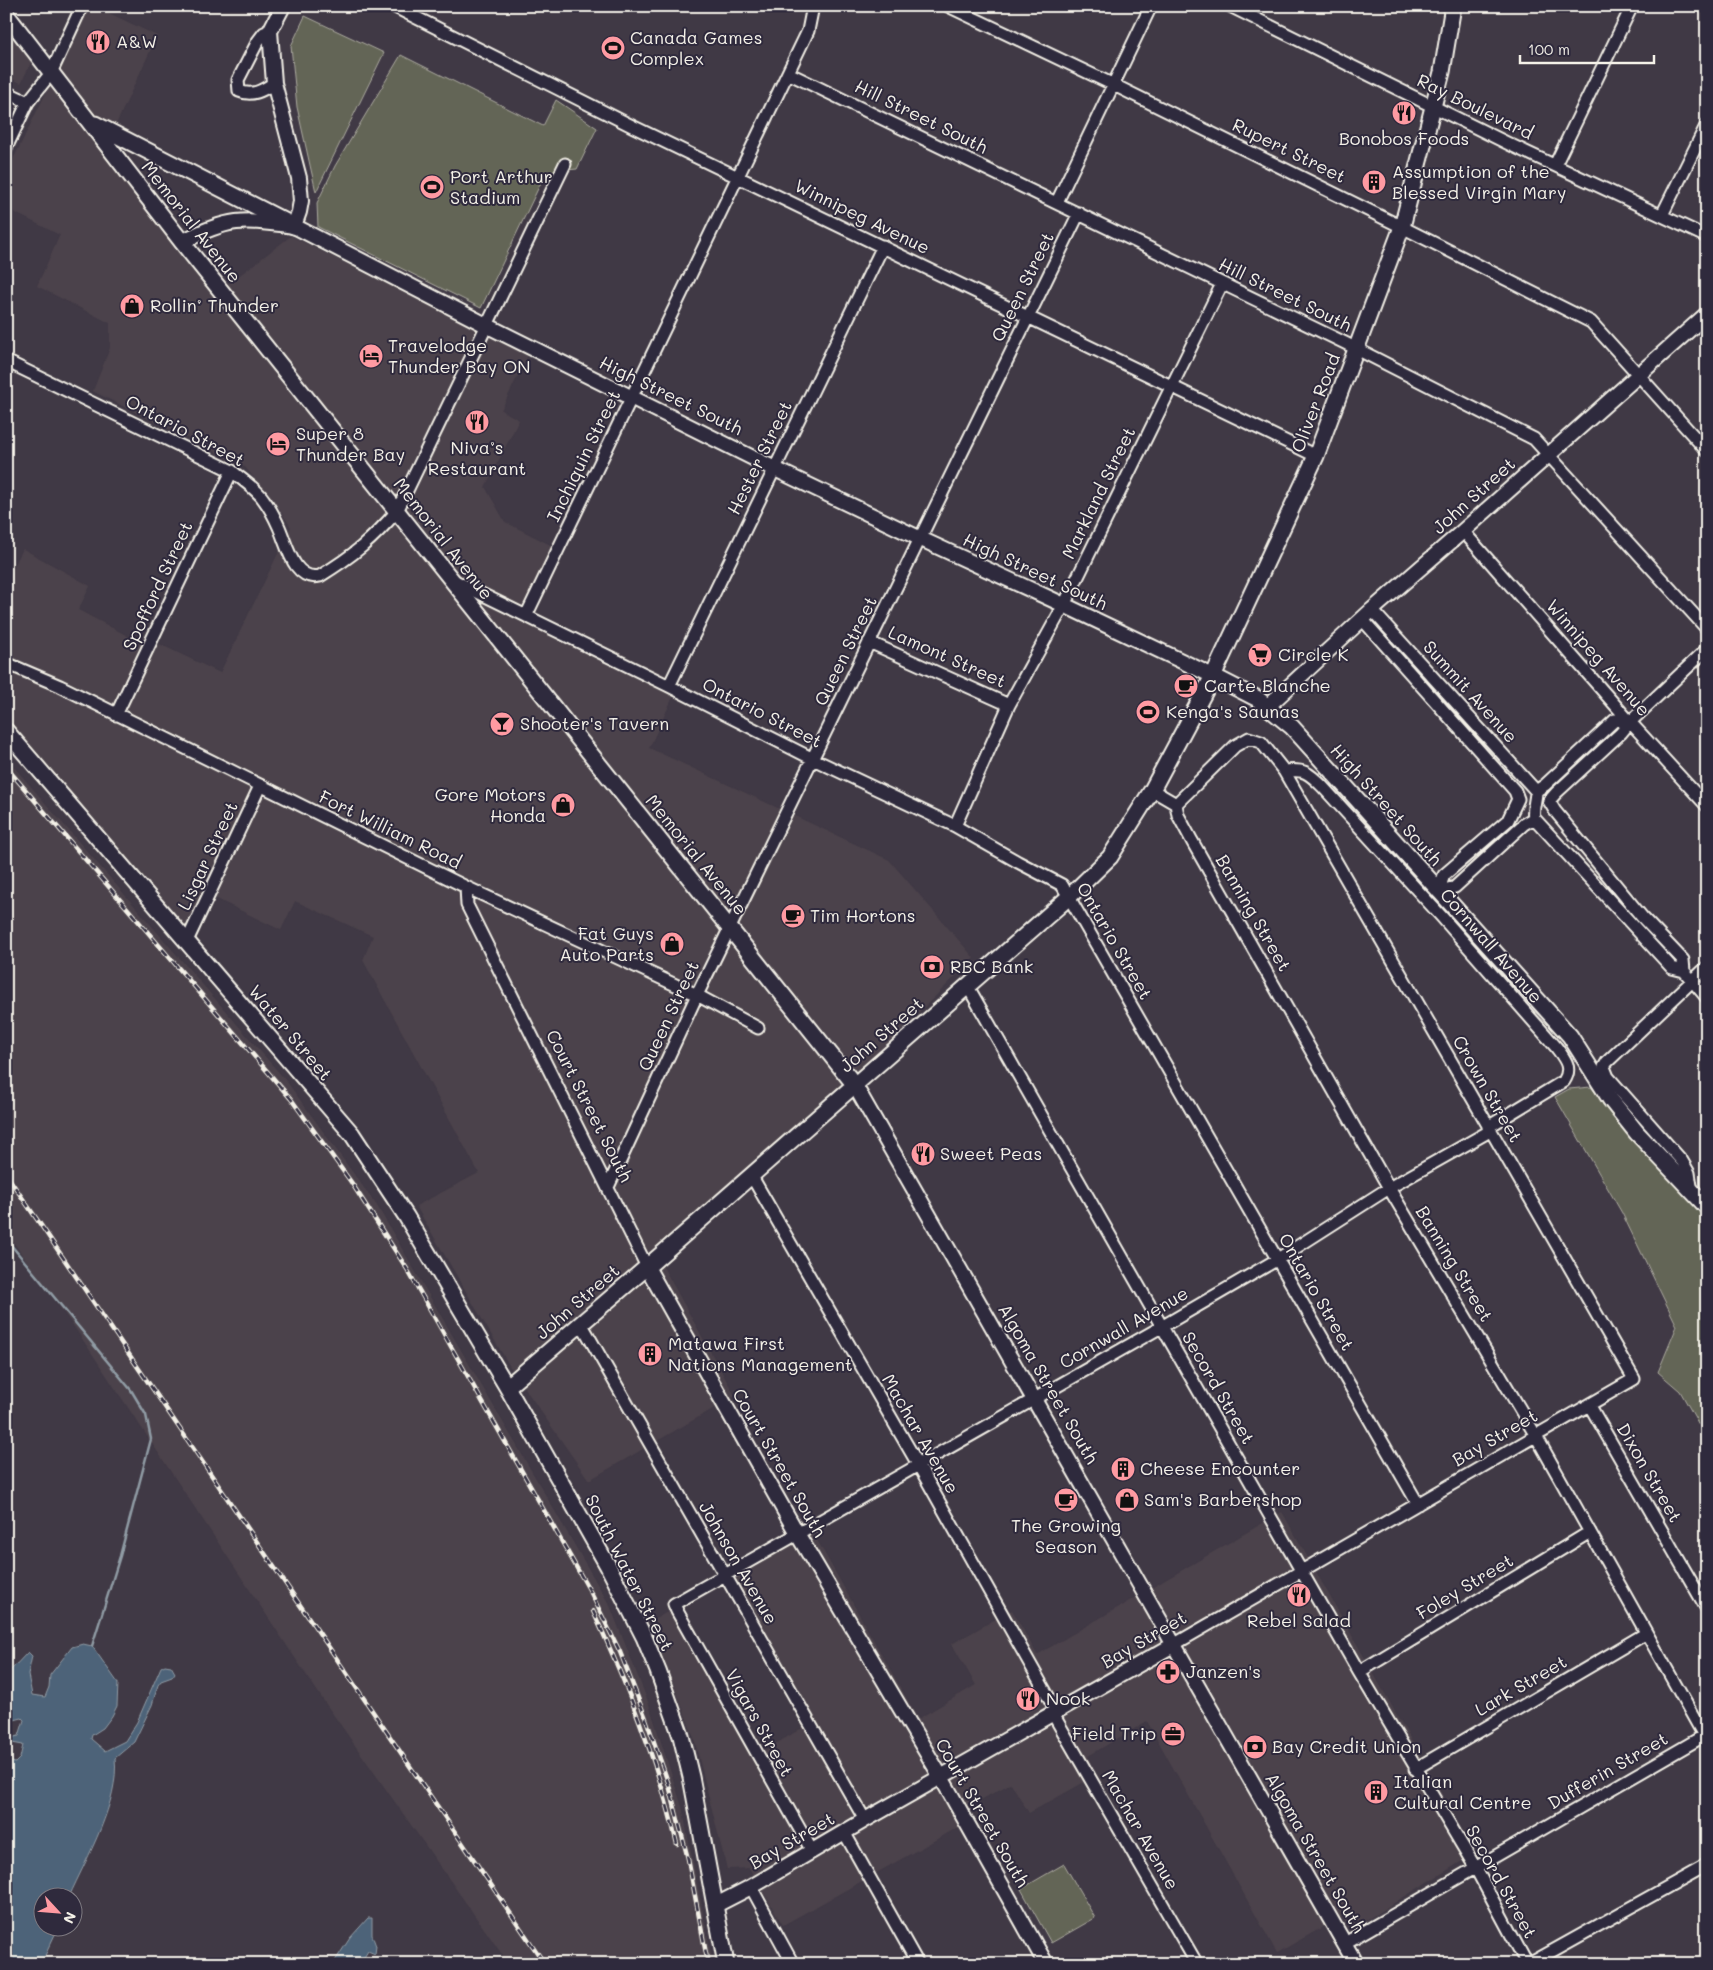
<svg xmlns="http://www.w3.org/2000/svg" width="1713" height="1970" viewBox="0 0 1713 1970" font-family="Mali,sans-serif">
	<rect width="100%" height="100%" fill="#403945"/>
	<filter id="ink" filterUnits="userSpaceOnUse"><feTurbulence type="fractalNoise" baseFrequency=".02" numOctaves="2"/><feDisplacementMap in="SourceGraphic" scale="10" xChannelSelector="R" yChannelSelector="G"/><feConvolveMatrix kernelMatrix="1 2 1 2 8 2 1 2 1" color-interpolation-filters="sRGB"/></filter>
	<g filter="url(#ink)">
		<path fill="#4c434b" d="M6,6H10L40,44L21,83L6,76Z
			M89,6H94L157,36L104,150L214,295L291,236L528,355L501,410L519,420L485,487L505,522L562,551L532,611L680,682L649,748L889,860L974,958L662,1265L735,1396L589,1480L512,1370L416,1206L479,1173L363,960L373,936L295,901L281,930L215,898L193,939L6,723V582L23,549L90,586L78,610L154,650L157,643L220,673L291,527L278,507L245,467L93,391L110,348V323L37,286L60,235L6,208V174Z
			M6,758L287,1082L377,1206L610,1606L648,1702L682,1807L713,1964H509L326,1704L75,1328L6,1232Z
			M1282,1512L1475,1853L1350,1930L1342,1916L1277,1953L1147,1721L1088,1756L1095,1776L1029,1813L1011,1783L957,1813L962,1825L783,1925L749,1868L727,1869L694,1738L650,1622L673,1609L759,1754L814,1721L730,1576L813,1533L918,1719L976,1685L952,1644L1012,1610L1037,1655Z"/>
		<path fill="#646557" stroke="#acaba0" d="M305,16L384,53L316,192L297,107L291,46Z
			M401,55L543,126L556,100L597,128L577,169L546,172L481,308L318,227L317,203L335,166Z
			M1591,1087L1642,1149L1707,1218V1439L1680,1391L1658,1372L1677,1326L1622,1213L1555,1097L1569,1089Z
			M1064,1864L1095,1918L1051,1943L1021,1889Z"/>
		<path fill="#4e6379" stroke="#909ca5" d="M83,1644L92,1646L118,1683L117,1706L112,1716L103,1728L92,1735L91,1739L105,1751L125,1741L137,1722L161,1667L165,1665L171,1666L175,1673L172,1677L161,1681L158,1685L152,1705L134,1742L115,1758C120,1801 87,1857 69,1897L42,1898V1928H58L41,1964H6V1760L15,1763L20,1758L23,1745L12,1743V1739L14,1737L19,1736L24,1720L22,1718L6,1722V1671H10L28,1652L32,1656L28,1675L32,1695L45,1697L49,1687L50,1675L72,1647Z
			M368,1918H372V1935L376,1946L375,1954L368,1951L360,1964H333L350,1938Z"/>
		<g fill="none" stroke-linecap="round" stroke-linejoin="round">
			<path stroke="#909ca5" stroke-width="2.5" d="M6,1239L131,1390L146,1415L151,1439L120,1556L92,1646"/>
			<defs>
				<path id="minor" d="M393,6L634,127L1316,456
					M948,6L1114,85L1402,227L1591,322L1707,451
					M1230,6L1511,145L1707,237
					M270,31L264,33L258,41L238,80L239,91C253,97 263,90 274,83
					M788,73L1345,343L1534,439L1707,629
					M6,92L28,102
					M6,148L28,102L51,73L82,6
					M1555,165L1632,6
					M1057,202L1151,6
					M1662,215L1707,124
					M6,361L232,471C242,480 257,489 264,500C270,508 275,518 279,527C287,545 294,582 320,576C353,556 372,540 397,511L565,164
					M1463,531L1630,722L1707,806
					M455,581L669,686L813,759L955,826L1018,862L1062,885L1418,1504
					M1372,610L1536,791L1545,785L1615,720L1630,722
					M526,616L808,31L813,6
					M1362,619L1515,791L1518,799L1508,820L1444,875L1438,892
					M869,642L1009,705
					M1707,649L1630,722L1621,733L1556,793L1549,801L1555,811L1642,917L1683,960L1684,971L1707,998
					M6,663L60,686L466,887L697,995L758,1028
					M669,686L883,246
					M116,715L232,471
					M1284,771C1304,769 1308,772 1322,786L1441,916L1556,1047C1564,1058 1573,1067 1564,1081L1488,1127
					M1152,790L1176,804
					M1176,804L1178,815L1192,841L1389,1188L1536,1436L1707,1741
					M1534,818L1672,968L1684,971
					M1534,818C1532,809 1536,800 1536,791
					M955,826L1009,705L1064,605L1222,284
					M466,887L467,905L647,1267
					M1438,892L1455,887L1524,824L1534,818
					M187,941L260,786
					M967,985L1359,1672L1475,1867L1527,1964
					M751,1175L919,1466L1057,1712
					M608,1187L697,995L1079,213
					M1692,1192L1689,1173L1682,1161L1608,1077L1604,1067L1607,1062L1707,967
					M581,1323L865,1820
					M1590,1406L1707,1609
					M1175,1644L1634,1379L1284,771L1261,742L1249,738L1235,746L1176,804
					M1359,1672L1590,1532
					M1053,1714L1197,1964
					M1415,1769L1645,1634
					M844,1832L918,1964
					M812,1851L677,1611L674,1604L1163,1326L1278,1259L1389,1188L1490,1131
					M751,1887L793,1964
					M1345,1943L1707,1734
					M1529,1964L1707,1865"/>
				<path id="tertiary" d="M283,6L270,31L274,83L299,178L301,201L299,212L294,226
					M182,242C227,218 244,218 294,226L486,325L775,469L921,539L1064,605L1213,676
					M1268,706L1372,610L1463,531L1707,314
					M854,1084L1356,1964
					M647,1267L798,1535L941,1777L1046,1964
					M716,1905L751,1887L865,1820L1175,1644"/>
				<path id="secondary" d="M6,14L182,242L854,1084
					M95,124L294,226
					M1213,676L1258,699L1292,727L1570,1036L1610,1099L1637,1133L1707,1207
					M6,731L352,1134L406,1216L507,1387L608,1566L644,1637L658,1671L681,1736L691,1777L726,1964
					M507,1387L647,1267L1069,897L1110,857L1152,790L1213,676L1316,456L1402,227L1442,72L1453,6"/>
			</defs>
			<use href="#minor" stroke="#f4f1e8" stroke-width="15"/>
			<use href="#tertiary" stroke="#f4f1e8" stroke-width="18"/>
			<use href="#secondary" stroke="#f4f1e8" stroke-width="19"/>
			<use href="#minor" stroke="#2f2a3d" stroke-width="11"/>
			<use href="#tertiary" stroke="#2f2a3d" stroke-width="14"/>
			<use href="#secondary" stroke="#2f2a3d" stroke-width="15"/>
			<defs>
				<path id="rail" d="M6,767L291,1099L351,1182L407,1269L591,1593L620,1652L645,1716L669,1785L688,1859L708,1964
					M6,1174L545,1964
					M593,1611C628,1686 658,1763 677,1844"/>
			</defs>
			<use href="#rail" stroke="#f4f1e8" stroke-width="4.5"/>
			<use href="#rail" stroke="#2f2a3d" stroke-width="2.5" stroke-dasharray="8" stroke-linecap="butt"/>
		</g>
	</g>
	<defs>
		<symbol id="restaurant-disc" viewBox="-11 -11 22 22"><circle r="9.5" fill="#ff9aa2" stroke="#2f2a3d"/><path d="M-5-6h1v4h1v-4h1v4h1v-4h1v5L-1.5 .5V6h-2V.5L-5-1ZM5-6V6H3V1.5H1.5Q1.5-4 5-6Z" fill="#111"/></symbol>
		<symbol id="stadium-disc" viewBox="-11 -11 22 22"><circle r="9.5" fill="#ff9aa2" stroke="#2f2a3d"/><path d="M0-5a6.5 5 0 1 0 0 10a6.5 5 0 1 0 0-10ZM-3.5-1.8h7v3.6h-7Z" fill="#111"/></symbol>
		<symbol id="building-disc" viewBox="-11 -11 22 22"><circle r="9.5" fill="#ff9aa2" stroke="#2f2a3d"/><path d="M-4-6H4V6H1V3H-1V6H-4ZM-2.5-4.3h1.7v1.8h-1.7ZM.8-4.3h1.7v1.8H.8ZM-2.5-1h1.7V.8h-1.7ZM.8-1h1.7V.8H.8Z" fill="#111"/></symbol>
		<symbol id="shop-disc" viewBox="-11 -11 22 22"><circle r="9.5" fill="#ff9aa2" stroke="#2f2a3d"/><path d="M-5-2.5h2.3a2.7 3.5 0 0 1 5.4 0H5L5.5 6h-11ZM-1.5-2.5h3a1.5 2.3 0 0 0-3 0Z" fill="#111"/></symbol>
		<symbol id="hotel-disc" viewBox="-11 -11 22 22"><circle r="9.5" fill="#ff9aa2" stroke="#2f2a3d"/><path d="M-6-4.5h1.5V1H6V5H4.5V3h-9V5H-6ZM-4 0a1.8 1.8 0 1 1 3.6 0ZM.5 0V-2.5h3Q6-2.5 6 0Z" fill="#111"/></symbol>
		<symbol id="supermarket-disc" viewBox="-11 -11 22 22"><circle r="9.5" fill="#ff9aa2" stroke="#2f2a3d"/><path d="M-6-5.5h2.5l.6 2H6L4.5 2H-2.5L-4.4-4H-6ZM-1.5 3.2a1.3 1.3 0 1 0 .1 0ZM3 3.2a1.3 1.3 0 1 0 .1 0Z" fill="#111"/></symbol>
		<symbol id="cafe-disc" viewBox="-11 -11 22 22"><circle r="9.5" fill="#ff9aa2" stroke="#2f2a3d"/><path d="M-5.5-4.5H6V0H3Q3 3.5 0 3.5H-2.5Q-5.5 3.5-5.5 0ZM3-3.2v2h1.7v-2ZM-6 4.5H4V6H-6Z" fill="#111"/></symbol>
		<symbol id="bar-disc" viewBox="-11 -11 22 22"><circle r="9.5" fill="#ff9aa2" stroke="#2f2a3d"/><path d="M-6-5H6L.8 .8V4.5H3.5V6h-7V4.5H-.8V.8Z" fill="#111"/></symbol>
		<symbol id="bank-disc" viewBox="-11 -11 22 22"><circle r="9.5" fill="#ff9aa2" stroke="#2f2a3d"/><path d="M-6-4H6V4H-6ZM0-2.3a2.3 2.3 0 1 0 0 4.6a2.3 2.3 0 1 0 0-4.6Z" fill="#111"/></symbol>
		<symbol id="pharmacy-disc" viewBox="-11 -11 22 22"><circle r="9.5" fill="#ff9aa2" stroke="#2f2a3d"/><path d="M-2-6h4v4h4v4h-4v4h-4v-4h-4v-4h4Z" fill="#111"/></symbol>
		<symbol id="office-disc" viewBox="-11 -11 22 22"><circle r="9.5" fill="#ff9aa2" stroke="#2f2a3d"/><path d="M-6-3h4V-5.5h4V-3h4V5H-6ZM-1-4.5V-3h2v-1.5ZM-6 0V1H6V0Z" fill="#111"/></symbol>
	</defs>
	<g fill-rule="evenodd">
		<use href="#restaurant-disc" x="84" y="28" width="28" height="28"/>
		<use href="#stadium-disc" x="599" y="34" width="28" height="28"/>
		<use href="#restaurant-disc" x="1390" y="99" width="28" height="28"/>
		<use href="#building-disc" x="1360" y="168" width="28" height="28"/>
		<use href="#stadium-disc" x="418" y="173" width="28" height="28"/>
		<use href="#shop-disc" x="118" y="292" width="28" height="28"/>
		<use href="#hotel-disc" x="357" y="342" width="28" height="28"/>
		<use href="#restaurant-disc" x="463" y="408" width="28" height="28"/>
		<use href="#hotel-disc" x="264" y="430" width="28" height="28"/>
		<use href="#supermarket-disc" x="1246" y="641" width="28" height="28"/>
		<use href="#cafe-disc" x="1172" y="672" width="28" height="28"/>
		<use href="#stadium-disc" x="1134" y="698" width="28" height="28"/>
		<use href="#bar-disc" x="488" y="710" width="28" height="28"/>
		<use href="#shop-disc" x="549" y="791" width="28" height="28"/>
		<use href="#cafe-disc" x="779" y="902" width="28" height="28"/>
		<use href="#shop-disc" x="658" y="930" width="28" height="28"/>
		<use href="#bank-disc" x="918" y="953" width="28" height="28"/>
		<use href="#restaurant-disc" x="909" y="1140" width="28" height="28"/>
		<use href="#building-disc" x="636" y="1340" width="28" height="28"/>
		<use href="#building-disc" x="1109" y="1455" width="28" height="28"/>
		<use href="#cafe-disc" x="1052" y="1486" width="28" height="28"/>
		<use href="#shop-disc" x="1113" y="1486" width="28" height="28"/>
		<use href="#restaurant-disc" x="1285" y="1581" width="28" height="28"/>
		<use href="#pharmacy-disc" x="1154" y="1658" width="28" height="28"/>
		<use href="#restaurant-disc" x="1014" y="1685" width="28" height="28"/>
		<use href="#office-disc" x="1159" y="1720" width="28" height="28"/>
		<use href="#bank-disc" x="1241" y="1733" width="28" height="28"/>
		<use href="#building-disc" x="1362" y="1778" width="28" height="28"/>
	</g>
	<g text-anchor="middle" stroke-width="4" stroke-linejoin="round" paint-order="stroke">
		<g font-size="18" fill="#f4f1e8" stroke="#2f2a3d" text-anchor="start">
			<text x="630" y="44">Canada Games<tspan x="630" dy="21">Complex</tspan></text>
			<text x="116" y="48">A&amp;W</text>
			<text x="1404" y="145" text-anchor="middle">Bonobos Foods</text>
			<text x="1392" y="178">Assumption of the<tspan x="1392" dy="21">Blessed Virgin Mary</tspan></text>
			<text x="450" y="183">Port Arthur<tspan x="450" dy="21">Stadium</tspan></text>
			<text x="150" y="312">Rollin’ Thunder</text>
			<text x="388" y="352">Travelodge<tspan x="388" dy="21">Thunder Bay ON</tspan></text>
			<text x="296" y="440">Super 8<tspan x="296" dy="21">Thunder Bay</tspan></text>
			<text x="477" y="454" text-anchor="middle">Niva’s<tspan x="477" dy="21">Restaurant</tspan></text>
			<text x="1278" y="661">Circle K</text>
			<text x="1204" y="692">Carte Blanche</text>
			<text x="1166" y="718">Kenga's Saunas</text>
			<text x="520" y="730">Shooter's Tavern</text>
			<text x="546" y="801" text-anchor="end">Gore Motors<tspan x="546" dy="21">Honda</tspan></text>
			<text x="810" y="922">Tim Hortons</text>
			<text x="654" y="940" text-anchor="end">Fat Guys<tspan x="654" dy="21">Auto Parts</tspan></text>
			<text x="950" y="973">RBC Bank</text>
			<text x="940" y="1160">Sweet Peas</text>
			<text x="668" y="1350">Matawa First<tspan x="668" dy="21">Nations Management</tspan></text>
			<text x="1140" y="1475">Cheese Encounter</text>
			<text x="1144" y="1506">Sam's Barbershop</text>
			<text x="1066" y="1532" text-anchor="middle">The Growing<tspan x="1066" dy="21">Season</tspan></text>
			<text x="1299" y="1627" text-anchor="middle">Rebel Salad</text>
			<text x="1186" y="1678">Janzen's</text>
			<text x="1046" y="1705">Nook</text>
			<text x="1156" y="1740" text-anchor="end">Field Trip</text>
			<text x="1272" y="1753">Bay Credit Union</text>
			<text x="1394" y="1788">Italian<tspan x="1394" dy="21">Cultural Centre</tspan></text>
		</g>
		<g font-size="18" fill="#f4f1e8" stroke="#2f2a3d">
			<text transform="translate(1475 107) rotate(26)" y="6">Ray Boulevard</text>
			<text transform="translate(921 117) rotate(26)" y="6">Hill Street South</text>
			<text transform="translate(1289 151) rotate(26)" y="6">Rupert Street</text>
			<text transform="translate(862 217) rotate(26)" y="6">Winnipeg Avenue</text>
			<text transform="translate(191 222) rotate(52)" y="6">Memorial Avenue</text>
			<text transform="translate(1023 287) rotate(-64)" y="6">Queen Street</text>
			<text transform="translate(1285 295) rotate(26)" y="6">Hill Street South</text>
			<text transform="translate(671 396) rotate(26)" y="6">High Street South</text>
			<text transform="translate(1316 403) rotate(-69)" y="6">Oliver Road</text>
			<text transform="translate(185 431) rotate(28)" y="6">Ontario Street</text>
			<text transform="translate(584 456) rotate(-64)" y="6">Inchiquin Street</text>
			<text transform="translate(760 458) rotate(-64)" y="6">Hester Street</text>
			<text transform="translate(1099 493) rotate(-64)" y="6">Markland Street</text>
			<text transform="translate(1474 496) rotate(-42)" y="6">John Street</text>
			<text transform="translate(443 539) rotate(52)" y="6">Memorial Avenue</text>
			<text transform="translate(1035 572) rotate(25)" y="6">High Street South</text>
			<text transform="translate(158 586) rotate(-65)" y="6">Spofford Street</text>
			<text transform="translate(846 651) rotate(-64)" y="6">Queen Street</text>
			<text transform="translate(947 657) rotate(24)" y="6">Lamont Street</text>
			<text transform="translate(1598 658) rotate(49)" y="6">Winnipeg Avenue</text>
			<text transform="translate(1470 692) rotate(48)" y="6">Summit Avenue</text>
			<text transform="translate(762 713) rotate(27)" y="6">Ontario Street</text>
			<text transform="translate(1386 805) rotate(48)" y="6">High Street South</text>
			<text transform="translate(390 830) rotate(26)" y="6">Fort William Road</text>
			<text transform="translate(696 855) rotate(51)" y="6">Memorial Avenue</text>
			<text transform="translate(208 856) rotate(-65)" y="6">Lisgar Street</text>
			<text transform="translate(1253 913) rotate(60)" y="6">Banning Street</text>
			<text transform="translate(1114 941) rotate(60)" y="6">Ontario Street</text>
			<text transform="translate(1491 946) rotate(49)" y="6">Cornwall Avenue</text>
			<text transform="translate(669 1016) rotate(-65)" y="6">Queen Street</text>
			<text transform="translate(290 1033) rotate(50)" y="6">Water Street</text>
			<text transform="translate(882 1035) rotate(-41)" y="6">John Street</text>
			<text transform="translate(1487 1089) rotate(60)" y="6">Crown Street</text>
			<text transform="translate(589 1106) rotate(63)" y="6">Court Street South</text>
			<text transform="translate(1454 1264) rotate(59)" y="6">Banning Street</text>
			<text transform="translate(1316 1292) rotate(60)" y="6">Ontario Street</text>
			<text transform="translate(578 1302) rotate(-41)" y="6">John Street</text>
			<text transform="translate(1124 1328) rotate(-30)" y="6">Cornwall Avenue</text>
			<text transform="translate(1048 1384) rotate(60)" y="6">Algoma Street South</text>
			<text transform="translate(1218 1388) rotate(60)" y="6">Secord Street</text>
			<text transform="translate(920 1434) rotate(60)" y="6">Machar Avenue</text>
			<text transform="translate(1495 1438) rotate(-30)" y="6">Bay Street</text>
			<text transform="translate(779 1463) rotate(60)" y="6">Court Street South</text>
			<text transform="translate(1649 1473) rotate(60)" y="6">Dixon Street</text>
			<text transform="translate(738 1563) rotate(60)" y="6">Johnson Avenue</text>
			<text transform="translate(629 1573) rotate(63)" y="6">South Water Street</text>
			<text transform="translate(1465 1587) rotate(-31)" y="6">Foley Street</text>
			<text transform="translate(1144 1640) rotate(-30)" y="6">Bay Street</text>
			<text transform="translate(1521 1686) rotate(-30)" y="6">Lark Street</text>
			<text transform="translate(759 1723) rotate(61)" y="6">Vigars Street</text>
			<text transform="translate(1608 1771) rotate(-30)" y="6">Dufferin Street</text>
			<text transform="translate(982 1813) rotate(60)" y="6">Court Street South</text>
			<text transform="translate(1140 1830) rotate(60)" y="6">Machar Avenue</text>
			<text transform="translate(792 1841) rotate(-30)" y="6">Bay Street</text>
			<text transform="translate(1315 1853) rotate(60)" y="6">Algoma Street South</text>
			<text transform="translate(1501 1882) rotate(61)" y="6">Secord Street</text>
		</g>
	</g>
	<rect width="1713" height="1970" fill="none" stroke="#2f2a3d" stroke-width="25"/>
	<rect x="12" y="12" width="1688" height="1945" fill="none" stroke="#f4f1e8" stroke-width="2" filter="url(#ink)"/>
	<g transform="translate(58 1912) rotate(116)"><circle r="24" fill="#2f2a3d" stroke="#7e7a81"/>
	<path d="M0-4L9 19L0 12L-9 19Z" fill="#ff9aa2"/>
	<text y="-8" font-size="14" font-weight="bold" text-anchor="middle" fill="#f4f1e8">N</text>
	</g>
	<path d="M1520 55v8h134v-8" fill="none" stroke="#f4f1e8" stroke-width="2.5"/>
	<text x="1528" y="55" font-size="15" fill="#f4f1e8" stroke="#2f2a3d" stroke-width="4" paint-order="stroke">100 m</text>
</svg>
